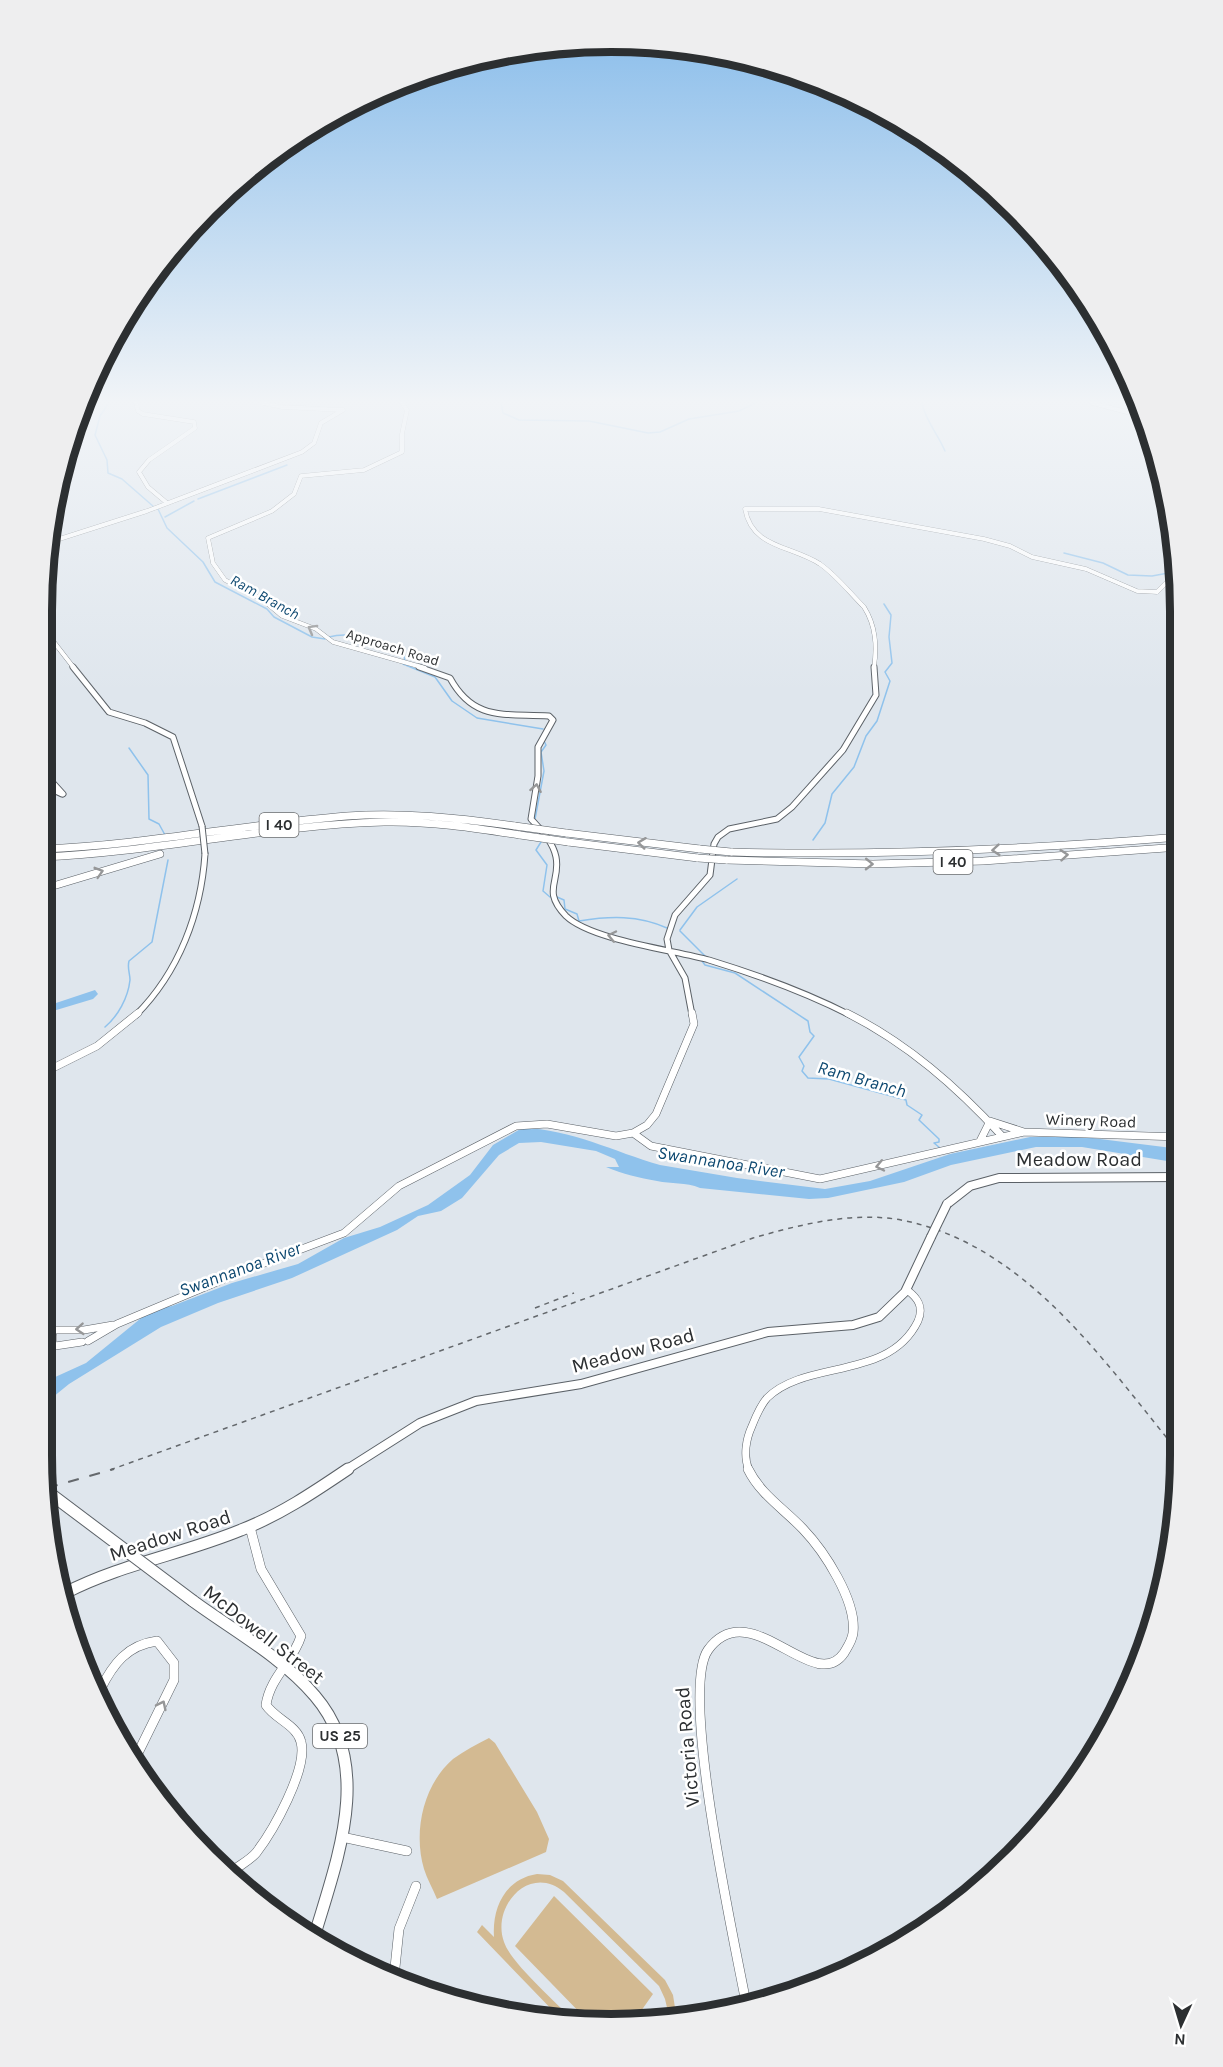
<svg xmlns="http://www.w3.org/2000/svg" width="1223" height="2067" viewBox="0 0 1223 2067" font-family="Karla,sans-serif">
	<rect width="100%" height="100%" fill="#dfe6ed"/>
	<path fill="#d3ba92" d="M489,1738L495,1743L537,1812L549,1839L546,1852L437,1899C433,1889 427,1879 424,1869C413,1832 423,1785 453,1759C464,1751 477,1744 489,1738Z
		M537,1874L550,1875L563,1881L665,1980L673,1995L676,2014L669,2016L665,1999L659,1986L564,1892C530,1863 491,1906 504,1942C511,1963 555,2001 572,2019L558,2016L477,1932L482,1925L494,1937C492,1908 505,1879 537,1874Z
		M554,1896L653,1994L634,2021L611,2025L588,2021L515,1946Z"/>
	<path fill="#8fc2ec" d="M95,990L98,994L93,999L53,1011L47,1010L50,1005Z
		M522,1128C572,1129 614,1152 660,1165L737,1178L825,1189L870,1181L950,1154L1030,1137H1084L1180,1149V1160L1167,1161L1082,1147H1036L951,1165L904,1182L828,1198L809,1199L700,1188C686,1182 671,1184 657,1181C639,1178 623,1174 606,1167H619L615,1159L596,1151L541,1142L519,1143L499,1155L462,1198L441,1211L418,1216L397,1230L292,1278L218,1303L161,1327L69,1384L42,1406V1383L86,1363L151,1310L172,1306L232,1283L298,1264L344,1238L380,1227L428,1205L470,1175L493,1145Z"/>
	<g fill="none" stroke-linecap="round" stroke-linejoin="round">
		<path stroke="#8fc2ec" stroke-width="1.5" d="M501,403L503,413L519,420L589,421L648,433L660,432L689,419L739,411L755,403
			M922,403C925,420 938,434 945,451
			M1131,403L1137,405
			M108,404L100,416L95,435L107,460L108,473L122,479L154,507
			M198,499L287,465
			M158,509L167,528L203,562L215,582L267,609L274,617L312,637L325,639
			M165,517L194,501
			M1064,553L1103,563L1128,575L1152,576L1179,571
			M329,637C355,630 382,643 404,656L405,661
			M403,664L435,677L452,701L477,718L543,729
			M1180,696V700
			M129,748L148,775L149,819L159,824L165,835
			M535,819L544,771L541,752L546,745L544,741
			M813,840L825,823L832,794L854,767L866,736L877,721L890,681L885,672L892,663L889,637L891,615L884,604
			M541,842L536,850L547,865L543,891L550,897
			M557,897L564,900L565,909L577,914L579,921C610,916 638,915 667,928
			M680,930L697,907L737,879
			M680,931L705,956
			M702,961L705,965L735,973L808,1021L810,1032L814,1036L799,1057L804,1066L802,1071L808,1078L829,1079L906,1100L907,1105L922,1115L919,1120L939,1139V1142L934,1143L940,1148
			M105,1027C118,1016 128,998 130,980C130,973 127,968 129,961L152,942L168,860"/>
		<defs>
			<path id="minor-far3" d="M136,403L138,411L143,414L194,422L195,428L149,460L139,472L148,487L167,503
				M263,403L282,407L343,410
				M402,403L407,410L402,434V452L364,470L301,476L294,494L272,511L208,538L213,563L225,580L263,600L282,616L316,629L333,642L425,668
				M1092,403L1142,416
				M50,539L56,530L54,519
				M50,542L147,511L302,452L314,443L321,423L343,410
				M43,628L74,668
				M874,668C877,646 876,626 864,607C850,593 836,575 820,564C790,545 752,548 745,509H819L984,539L1010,546L1032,557L1086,569L1137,591L1157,592L1166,583L1180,580"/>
			<path id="minor-far2" d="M73,667L109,712L145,723L173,737L202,826
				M419,667L450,678C474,722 505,713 549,716L553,720L538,747V776L531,819C541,830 553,842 556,857C561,882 541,890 566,916C591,940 673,950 709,960C758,975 805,992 850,1015
				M43,708L49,711L43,724
				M43,772L63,794
				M43,778L47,787L62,794
				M136,1015C179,972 201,913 205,854
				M692,1015L685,978L669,950L667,939L675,915L710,875L714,844L718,837L729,829L777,819L792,807L843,750L876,695L874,667"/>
			<path id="minor-far1" d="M847,1013C908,1044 956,1086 1002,1136
				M43,1073L97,1046L138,1013
				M633,1133L651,1146L820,1179L1024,1132L1180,1137
				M980,1141L990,1121L1024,1132
				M42,1330H84L113,1325
				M88,1341L117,1324L241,1272L344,1233L399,1186L516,1126L547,1124L616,1136L633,1133L647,1125L656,1114L694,1024L692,1013
				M42,1348L82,1342
				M42,1365L53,1347V1336L46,1330
				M749,1470C743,1456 746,1439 752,1426C756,1416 760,1406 767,1398C806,1359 889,1381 918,1321C924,1307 918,1298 907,1290"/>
			<path id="minor" d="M100,1690C113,1664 127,1645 157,1641L174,1663V1680L136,1757
				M342,1837L407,1851
				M230,1873C238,1866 249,1861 256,1853C273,1831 308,1769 301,1742C297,1725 275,1719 266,1705C270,1677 293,1662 301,1636L261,1569L250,1527
				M394,1977L399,1929L416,1886
				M746,2003C735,1944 679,1691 708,1650C750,1592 814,1697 844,1653C848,1646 852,1641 853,1633C857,1601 824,1551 803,1529C784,1509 760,1494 748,1469"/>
			<path id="major-far1" d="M947,1204L970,1186L999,1178L1180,1177
				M346,1470L420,1423L476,1401L581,1384L768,1332L853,1325L879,1317L905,1292L931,1237"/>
			<path id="major" d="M65,1593C121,1564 183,1554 241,1530C280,1515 314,1492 348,1469
				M193,1601C234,1631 282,1657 315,1696C374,1765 338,1857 315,1934"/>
			<path id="highway" d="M566,833L700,849
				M568,842L698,858
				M43,849C145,845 245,824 347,816C403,812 459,818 515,826
				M731,852C881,856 1030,849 1180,837
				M43,857C157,852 270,825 384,822C429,821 475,828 520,835
				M726,860L873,864L983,861L1180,847
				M43,889L160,854"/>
		</defs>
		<use href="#minor-far3" stroke="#5b6167" stroke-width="4.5"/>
		<use href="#minor-far2" stroke="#5b6167" stroke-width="7"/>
		<use href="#minor-far1" stroke="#5b6167" stroke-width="8"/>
		<use href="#minor" stroke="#5b6167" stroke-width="10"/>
		<use href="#major-far1" stroke="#5b6167" stroke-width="10"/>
		<use href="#major" stroke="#5b6167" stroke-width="13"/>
		<use href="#highway" stroke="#5b6167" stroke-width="8"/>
		<use href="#minor-far3" stroke="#fff" stroke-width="4"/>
		<use href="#minor-far2" stroke="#fff" stroke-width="5"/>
		<use href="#minor-far1" stroke="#fff" stroke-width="7"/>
		<use href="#minor" stroke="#fff" stroke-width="9"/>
		<use href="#major-far1" stroke="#fff" stroke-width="8"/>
		<use href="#major" stroke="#fff" stroke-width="11"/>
		<use href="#highway" stroke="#fff" stroke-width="7"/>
		<path stroke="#64686c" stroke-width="1.5" stroke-dasharray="5 5" stroke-linecap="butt" d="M535,1308L574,1293
			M110,1470L753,1238C799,1225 852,1211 901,1220C1026,1244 1104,1362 1180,1454"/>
		<path stroke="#64686c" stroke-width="2" stroke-dasharray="11 11" stroke-linecap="butt" d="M47,1488L114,1469"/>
		<defs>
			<path id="minor-bridge" d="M202,826L205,854"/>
			<path id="major-bridge-far1" d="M931,1237L947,1204"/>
			<path id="major-bridge" d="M48,1492L193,1601"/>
			<path id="highway-bridge" d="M515,826L566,833
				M520,835L568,842
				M700,849L731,852
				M698,858L726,860"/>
		</defs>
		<use href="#minor-bridge" stroke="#5b6167" stroke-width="7" stroke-linecap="butt"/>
		<use href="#major-bridge-far1" stroke="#5b6167" stroke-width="10" stroke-linecap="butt"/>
		<use href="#major-bridge" stroke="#5b6167" stroke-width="13" stroke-linecap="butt"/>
		<use href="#highway-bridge" stroke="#5b6167" stroke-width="8" stroke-linecap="butt"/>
		<use href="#minor-bridge" stroke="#fff" stroke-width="5"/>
		<use href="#major-bridge-far1" stroke="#fff" stroke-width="8"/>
		<use href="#major-bridge" stroke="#fff" stroke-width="11"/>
		<use href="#highway-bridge" stroke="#fff" stroke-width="7"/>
	</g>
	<defs><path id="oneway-chevron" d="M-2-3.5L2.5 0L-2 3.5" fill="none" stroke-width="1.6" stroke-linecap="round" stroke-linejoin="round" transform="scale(1.5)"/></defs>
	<g stroke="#969798">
		<use href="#oneway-chevron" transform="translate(312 629) rotate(-151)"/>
		<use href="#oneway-chevron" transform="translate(536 788) rotate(-80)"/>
		<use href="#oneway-chevron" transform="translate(642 843) rotate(-173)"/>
		<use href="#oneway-chevron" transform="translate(996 850) rotate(175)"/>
		<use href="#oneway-chevron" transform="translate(1064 855) rotate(-5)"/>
		<use href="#oneway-chevron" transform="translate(869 864) rotate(1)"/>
		<use href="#oneway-chevron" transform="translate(99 872) rotate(-17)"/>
		<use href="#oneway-chevron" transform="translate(612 936) rotate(-168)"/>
		<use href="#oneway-chevron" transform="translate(880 1166) rotate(168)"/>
		<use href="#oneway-chevron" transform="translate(80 1329) rotate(176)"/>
		<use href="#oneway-chevron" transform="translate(162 1705) rotate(-64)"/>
	</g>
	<linearGradient id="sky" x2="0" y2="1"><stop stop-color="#84baea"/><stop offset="0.58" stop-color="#f1f4f7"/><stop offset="1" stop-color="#f1f4f7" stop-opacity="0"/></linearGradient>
	<rect width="1223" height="692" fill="url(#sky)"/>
	<g text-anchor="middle" stroke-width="5" stroke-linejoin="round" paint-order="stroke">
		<g font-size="14" fill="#2c2f31" stroke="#fff">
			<text transform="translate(393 647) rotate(17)" y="5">Approach Road</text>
		</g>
		<g font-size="15" font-style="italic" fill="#0d4870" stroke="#fff">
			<text transform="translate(265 597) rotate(29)" y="5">Ram Branch</text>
		</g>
		<g fill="#fff" stroke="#6b6d6f" stroke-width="1.5">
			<rect x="259.5" y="813" width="39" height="24" rx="4.5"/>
			<rect x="933.5" y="850" width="39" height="24" rx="4.5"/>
			<rect x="313" y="1724" width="54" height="24" rx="4.5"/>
		</g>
		<g font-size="15" font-weight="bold" fill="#2c2f31">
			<text x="279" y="830">I 40</text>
			<text x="953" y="867">I 40</text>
			<text x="340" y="1741">US 25</text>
		</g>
		<g font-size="16" fill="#2c2f31" stroke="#fff">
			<text transform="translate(1091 1120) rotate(2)" y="6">Winery Road</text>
		</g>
		<g font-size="18" font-style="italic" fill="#0d4870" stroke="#fff">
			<text transform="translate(862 1079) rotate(16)" y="6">Ram Branch</text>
			<text transform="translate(721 1162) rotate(9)" y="6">Swannanoa River</text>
			<text transform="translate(240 1269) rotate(-20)" y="6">Swannanoa River</text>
		</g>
		<g font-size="20" fill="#2c2f31" stroke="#fff">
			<text x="1079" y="1166">Meadow Road</text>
			<text transform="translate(633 1350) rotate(-15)" y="7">Meadow Road</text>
			<text transform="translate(170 1535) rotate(-18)" y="7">Meadow Road</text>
			<text transform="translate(264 1634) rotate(38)" y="7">McDowell Street</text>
			<text transform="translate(687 1747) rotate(-95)" y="7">Victoria Road</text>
		</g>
	</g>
	<path d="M0 0H1223V2067H0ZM611 52H611A559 559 0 0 1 1170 611V1455A559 559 0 0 1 611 2014H611A559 559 0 0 1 52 1455V611A559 559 0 0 1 611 52Z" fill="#eeeeef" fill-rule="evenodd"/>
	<path fill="none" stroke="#2c2f31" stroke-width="8" d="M611 52H611A559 559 0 0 1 1170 611V1455A559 559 0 0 1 611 2014H611A559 559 0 0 1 52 1455V611A559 559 0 0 1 611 52Z"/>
	<g transform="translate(1181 2025) rotate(184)" stroke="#ffffff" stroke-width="4.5" paint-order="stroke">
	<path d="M0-4.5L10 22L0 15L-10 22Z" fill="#2c2f31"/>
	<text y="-9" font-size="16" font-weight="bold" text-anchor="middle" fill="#2c2f31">N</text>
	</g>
</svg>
